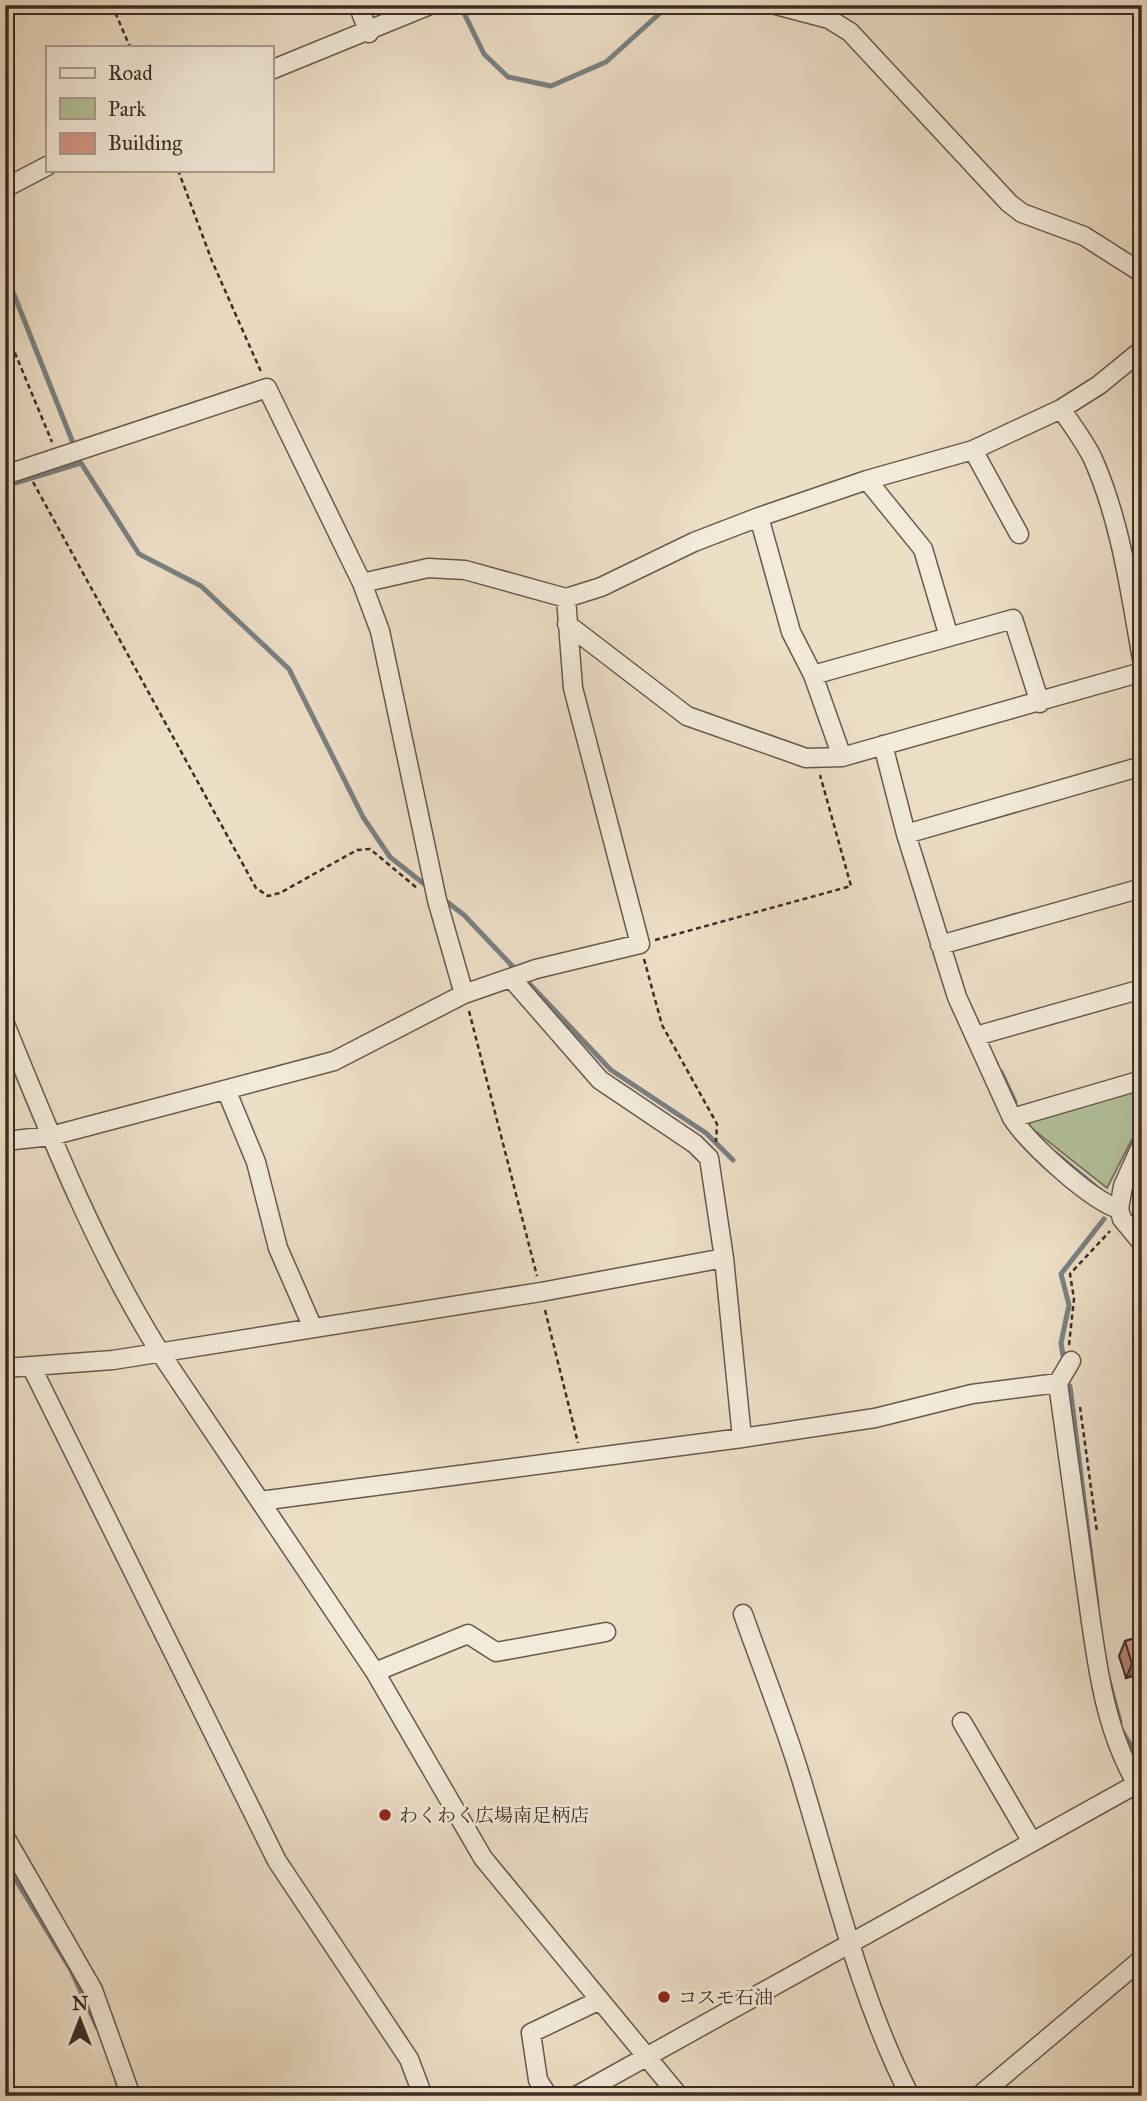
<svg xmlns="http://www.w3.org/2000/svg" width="1147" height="2101" viewBox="0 0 1147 2101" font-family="'IM FELL Great Primer','Noto Serif JP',serif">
	<rect width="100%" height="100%" fill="#eddec6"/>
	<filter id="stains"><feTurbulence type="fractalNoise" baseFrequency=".00286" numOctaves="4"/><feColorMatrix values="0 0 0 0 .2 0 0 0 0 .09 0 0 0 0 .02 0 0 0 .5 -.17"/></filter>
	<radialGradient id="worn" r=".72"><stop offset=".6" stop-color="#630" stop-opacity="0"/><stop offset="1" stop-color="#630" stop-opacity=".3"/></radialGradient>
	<path fill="#b2c29a" stroke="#777860" stroke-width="2" d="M1142,1084V1120L1107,1188L1030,1127L1027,1117Z"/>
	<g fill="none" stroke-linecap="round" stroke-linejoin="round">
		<path stroke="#788183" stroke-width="5" d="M460,5L484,54L508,77L551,86L606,62L669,5
			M5,272L75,448
			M5,486L81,463L139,554L201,586L289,669L363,817L390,857L428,887
			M442,898L464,915L517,971
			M524,978L611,1070L706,1133L733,1160
			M1001,1072L1015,1102
			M1055,1153L1101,1191
			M1064,1361L1061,1343L1069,1305L1061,1274L1104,1219
			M1070,1386L1097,1605
			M1108,1677L1120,1722
			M1122,1731L1142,1764
			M5,1862L71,1970L97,2027
			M117,2082L121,2096"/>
		<defs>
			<path id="minor" d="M358,5L369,33
				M776,5L829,19L850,32L1009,203L1022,213L1084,236L1142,273
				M271,70L430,5
				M5,188L47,166
				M1061,409C1072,425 1085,442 1093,459C1121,522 1130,592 1142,659
				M973,450L1019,534
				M5,475L267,388L362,583L380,631L437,900L464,994
				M867,480L923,549L949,637
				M759,517L791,632L813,675L842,757L1142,672
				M362,583L428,568L465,570L566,598L601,587L694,542L759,517L867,480L973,450L1061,409L1099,385L1142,350
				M567,624L687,716L806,758L842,757
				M813,675L1013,619L1040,703
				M883,745L906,834L957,997L1012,1118C1029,1144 1090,1200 1119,1209L1122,1219L1142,1243
				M906,834L1142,766
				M940,945L1142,888
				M511,978L600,1080L695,1144L709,1158L724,1258L742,1438
				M5,1024C51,1137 95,1248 159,1351L375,1672L483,1858L679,2096
				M976,1036L1142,989
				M227,1092L256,1162L278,1248L313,1328
				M1012,1118L1142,1080
				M5,1141L51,1136L334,1061L464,994L536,969L640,944L573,688L566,598
				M1119,1209L1123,1186L1142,1144
				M1071,1361L1058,1383C1067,1448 1076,1513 1085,1579C1095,1647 1101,1724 1137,1784
				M5,1368L113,1360L541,1292L724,1258
				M32,1368L277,1861L409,2059L423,2096
				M260,1501L742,1438L875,1418L972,1394L1058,1383
				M743,1614C760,1662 779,1710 795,1759C831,1872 856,1990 910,2096
				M375,1672L468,1634L496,1652L606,1632
				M962,1722L1032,1842
				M5,1837L93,1990L131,2096
				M548,2096L538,2080L531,2033L600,2000
				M576,2096L1142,1781
				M979,2096L1142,1959"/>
		</defs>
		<use href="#minor" stroke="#68594d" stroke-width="21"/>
		<path stroke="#3c2d25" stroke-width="2.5" stroke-dasharray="5 3.5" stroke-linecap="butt" d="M112,5L130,47
			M178,170L212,261L262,374
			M5,329L52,442
			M33,482L256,888L268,896L280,893L357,850L370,849L417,888
			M655,940L851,886L820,775
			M644,959L662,1025L717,1124L716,1142
			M469,1011L537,1276
			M545,1310L578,1443
			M1069,1345L1074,1299L1070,1274L1110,1231
			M1080,1407L1097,1532"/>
		<use href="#minor" stroke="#f3eada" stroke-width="18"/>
	</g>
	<path fill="#b58274" stroke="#3c2d25" stroke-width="2" d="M1142,1636V1673L1126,1678L1119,1656L1125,1641Z"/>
	<path fill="#946a5e" stroke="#3c2d25" stroke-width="2" d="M1142,1660V1673L1126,1678L1132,1664Z"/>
	<path fill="#d39787" stroke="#3c2d25" stroke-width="2" d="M1142,1636V1660L1132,1664L1125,1641Z"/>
	<g fill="#8f2418" stroke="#f3eada" stroke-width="2.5">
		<circle cx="385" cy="1815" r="7"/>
		<circle cx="664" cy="1997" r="7"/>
	</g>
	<g text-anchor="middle" stroke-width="5" stroke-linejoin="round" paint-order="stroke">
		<g font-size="19" fill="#3c2d25" stroke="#f3eada" text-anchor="start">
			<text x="399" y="1822">わくわく広場南足柄店</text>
			<text x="678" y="2004">コスモ石油</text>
		</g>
	</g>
	<rect width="1147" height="2101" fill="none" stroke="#eddec6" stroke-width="28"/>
	<rect x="7" y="7" width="1133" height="2087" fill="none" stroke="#3c2d25" stroke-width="3.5"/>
	<rect x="14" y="14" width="1119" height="2073" fill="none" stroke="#3c2d25" stroke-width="2"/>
	<rect x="46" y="46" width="228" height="126" fill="#f3eada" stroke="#aa9e92" stroke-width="2"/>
	<rect x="60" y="68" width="35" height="10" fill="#f3eada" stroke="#aa9e92" stroke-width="2"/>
	<text x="108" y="80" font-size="21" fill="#3c2d25">Road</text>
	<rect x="60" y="98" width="35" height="21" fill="#b2c29a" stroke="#aa9e92" stroke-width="2"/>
	<text x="108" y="116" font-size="21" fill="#3c2d25">Park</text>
	<rect x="60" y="133" width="35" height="21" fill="#d39787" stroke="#aa9e92" stroke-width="2"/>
	<text x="108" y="150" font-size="21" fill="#3c2d25">Building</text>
	<g transform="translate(80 2020)" stroke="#f3eada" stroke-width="5" paint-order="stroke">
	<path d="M0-5L12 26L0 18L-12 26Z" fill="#3c2d25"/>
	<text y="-10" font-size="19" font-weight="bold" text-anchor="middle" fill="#3c2d25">N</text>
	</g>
	<rect width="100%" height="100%" filter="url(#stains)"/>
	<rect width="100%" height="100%" fill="url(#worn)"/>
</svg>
